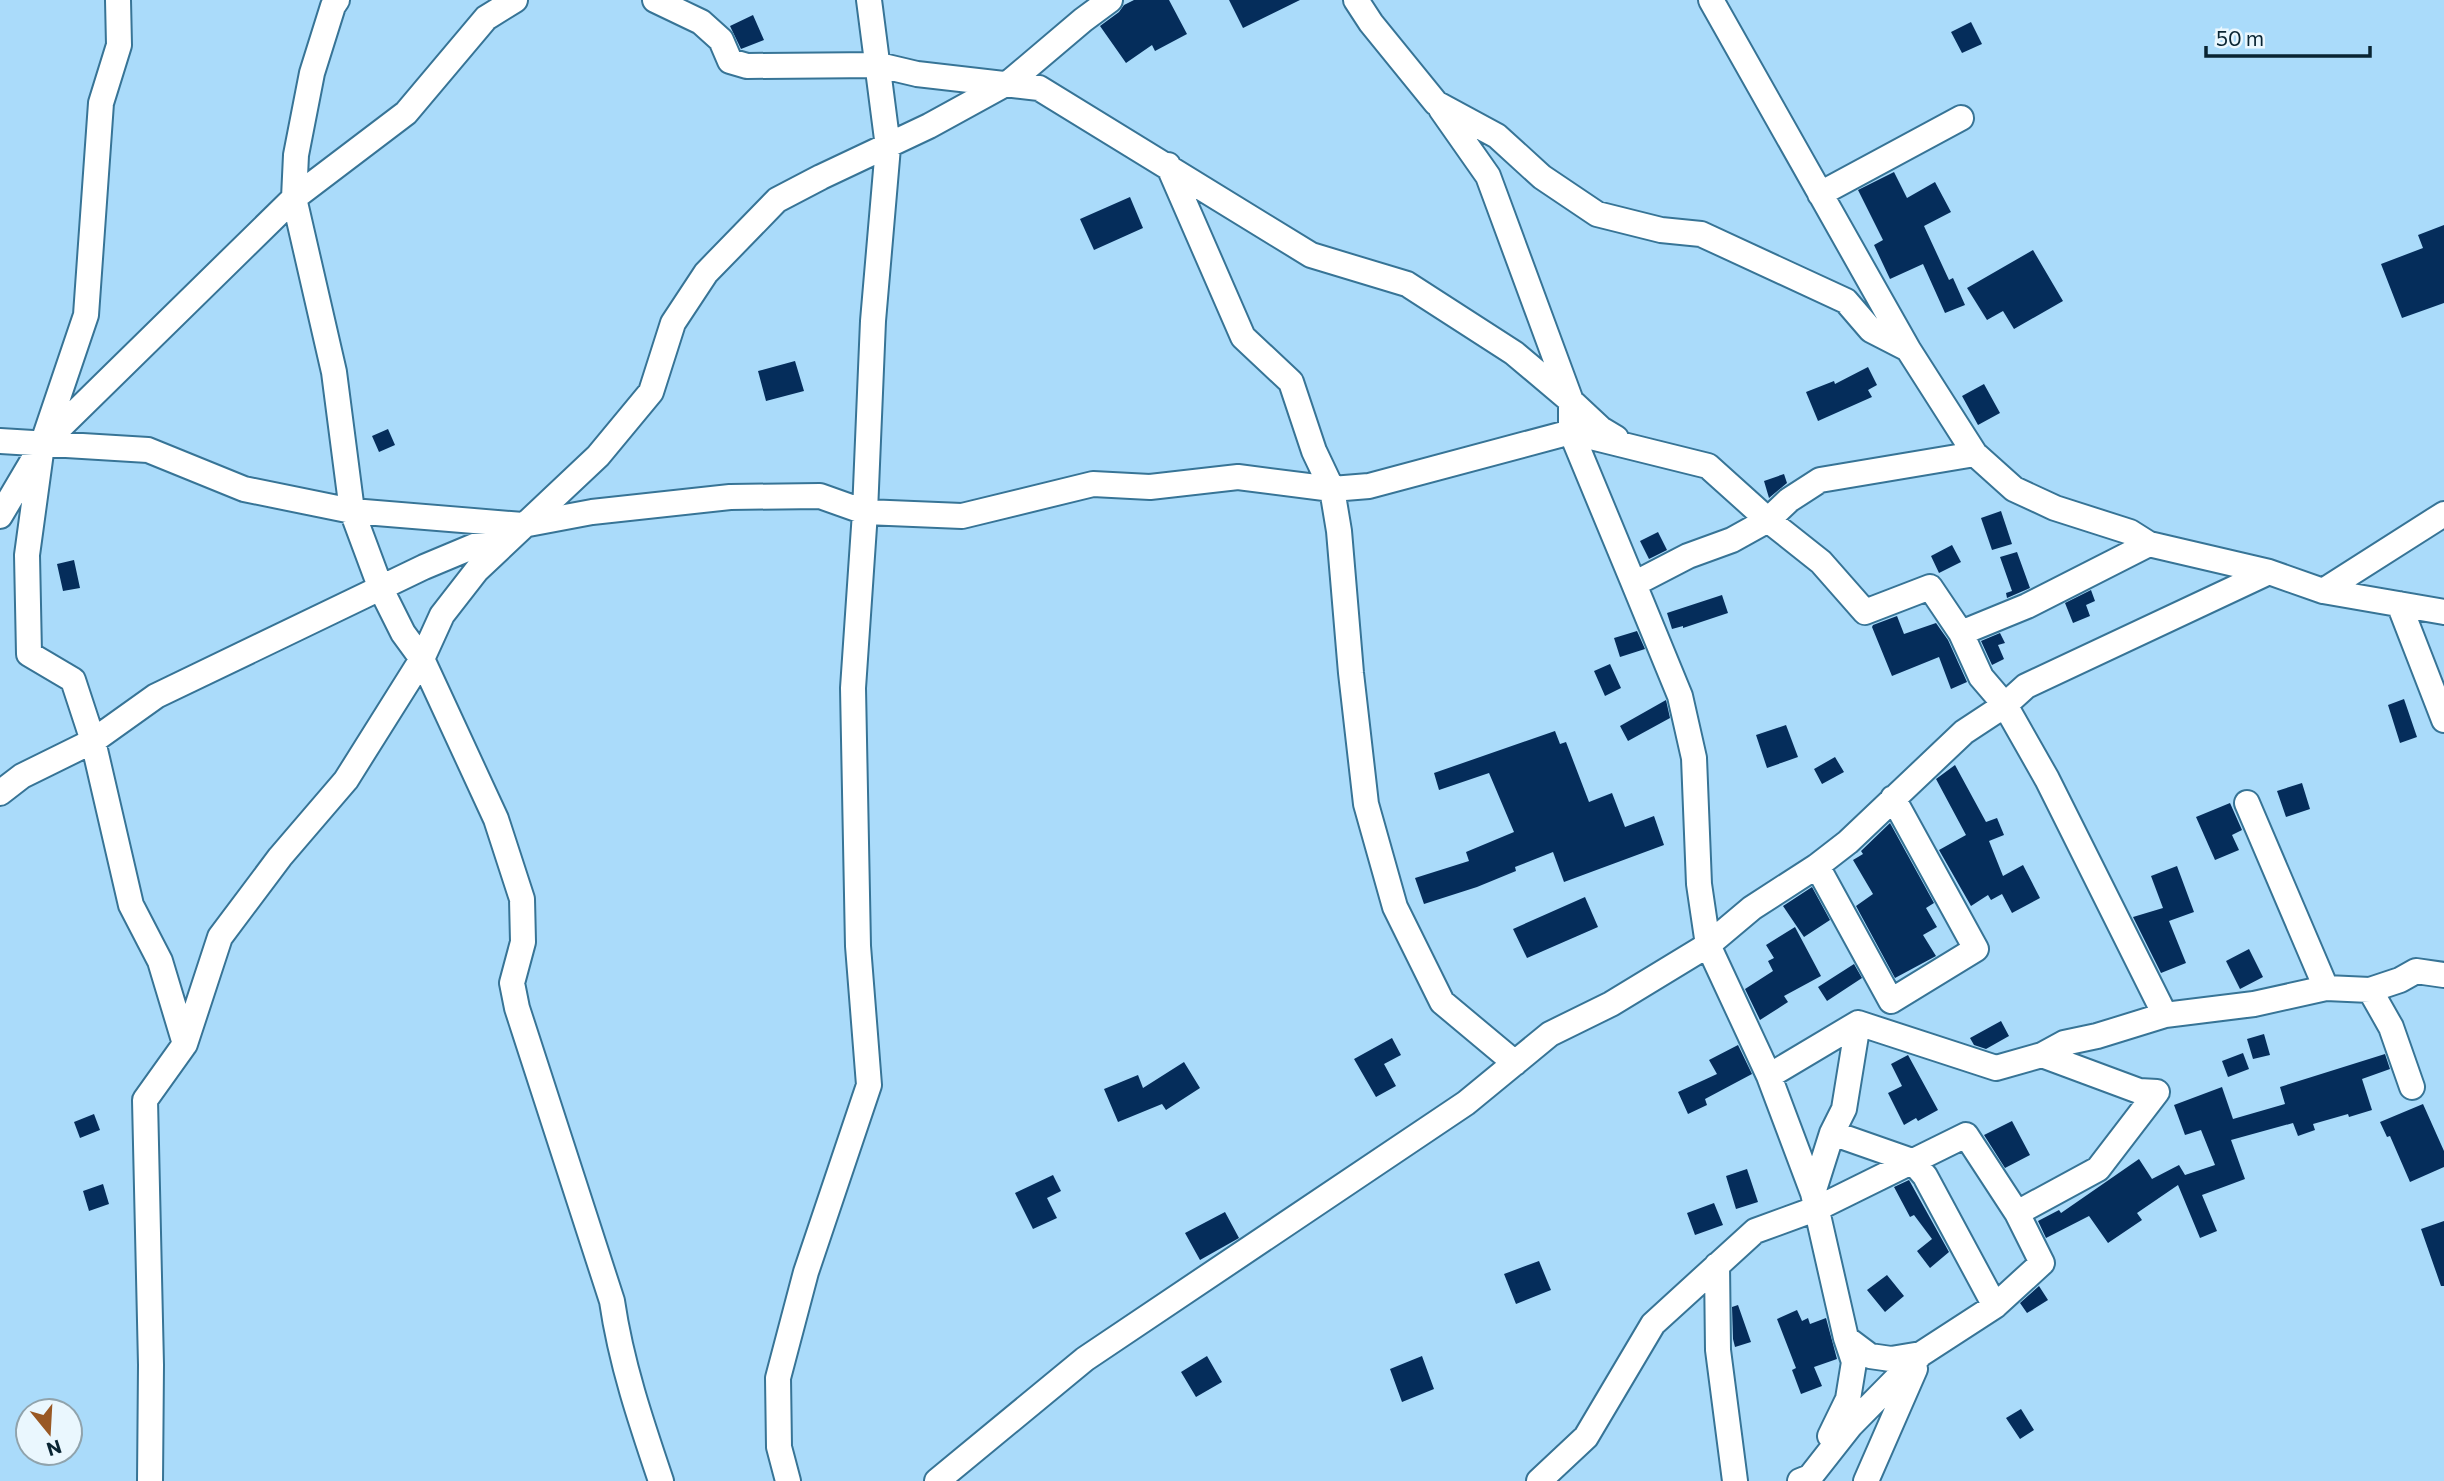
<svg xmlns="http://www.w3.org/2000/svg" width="2444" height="1481" viewBox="0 0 2444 1481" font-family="Commissioner,sans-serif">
	<rect width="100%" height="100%" fill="#aadbfa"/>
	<path fill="#052d5b" d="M1134,0H1169L1187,34L1155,51L1152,45L1126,63L1100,26L1119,12L1124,5Z
		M1229,0H1300L1243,28Z
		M753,15L764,40L741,49L730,26Z
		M1971,22L1982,44L1962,53L1951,32Z
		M1894,172L1907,198L1935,182L1951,212L1924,226L1949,280L1953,278L1965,305L1945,313L1923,264L1890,279L1874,245L1883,240L1858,190Z
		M1130,197L1143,228L1094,250L1080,219Z
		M2444,225V303L2402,318L2381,264L2423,248L2418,235Z
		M2033,250L2063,301L2014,329L2003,311L1987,320L1967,288Z
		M795,361L804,391L766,401L758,371Z
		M1868,367L1877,385L1868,390L1872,397L1818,421L1806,392L1834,381L1835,384Z
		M1984,384L2000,413L1978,425L1962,396Z
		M388,429L395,445L379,452L372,436Z
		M1784,474L1787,483L1769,498L1764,481Z
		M2001,511L2012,544L1992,550L1981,518Z
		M1658,532L1667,550L1649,559L1640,541Z
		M1952,545L1961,562L1939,573L1931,556Z
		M2017,552L2030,588L2007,598L2006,593L2012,591L2000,557Z
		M74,560L80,588L63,591L57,564Z
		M2091,590L2095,601L2086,605L2090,616L2073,623L2065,603Z
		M1722,595L1728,613L1683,628V626L1672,629L1667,613Z
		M1897,616L1904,634L1936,623L1948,640L1967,682L1951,689L1939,657L1892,676L1872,627L1873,625Z
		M1637,631L1645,649L1620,657L1614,638Z
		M2000,633L2005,643L1998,645L2004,659L1992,665L1981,641Z
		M1610,664L1621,688L1605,696L1594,671Z
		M2404,699L2417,737L2400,743L2388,705Z
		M1666,700L1670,718L1628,741L1620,726Z
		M1786,725L1798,757L1767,768L1756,735Z
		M1555,731L1560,744L1566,742L1589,802L1612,793L1625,827L1654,816L1664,845L1564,882L1553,852L1515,867L1516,871L1477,887L1424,904L1415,878L1469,861L1466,852L1514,832L1489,773L1439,790L1434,773Z
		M1835,757L1844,772L1822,784L1814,769Z
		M1955,765L1986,822L1997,818L2004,835L1989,841L2003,876L2023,865L2040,898L2012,913L2002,894L1991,900L1988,895L1971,906L1939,850L1966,835L1936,779Z
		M2302,783L2310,809L2286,817L2277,791Z
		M2230,803L2242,830L2232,835L2239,850L2215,860L2196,817Z
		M1890,823L1934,903L1926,908L1937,927L1923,935L1936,956L1895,978L1856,906L1873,894L1853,860L1863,854L1861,851Z
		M2177,866L2194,912L2169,921L2186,963L2161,973L2133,917L2163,908L2151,876Z
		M1812,887L1830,920L1804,937L1783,906Z
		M1585,897L1598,927L1527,958L1513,929Z
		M1795,927L1821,976L1784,996L1788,1002L1760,1020L1745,989L1773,971L1768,961L1774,958L1766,945Z
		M2249,949L2263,977L2240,989L2226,961Z
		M1854,964L1862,978L1827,1001L1818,987Z
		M2001,1021L2009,1036L1986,1049L1974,1045L1970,1038Z
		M2264,1034L2270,1055L2253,1059L2247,1039Z
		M1392,1038L1401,1055L1384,1064L1396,1086L1376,1097L1354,1059Z
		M1738,1045L1752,1074L1705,1099L1707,1105L1688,1114L1678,1092L1717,1074L1709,1060Z
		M2243,1053L2249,1069L2228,1077L2222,1061Z
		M2385,1054L2390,1069L2362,1079L2372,1110L2349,1117L2348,1114L2313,1124L2315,1130L2298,1136L2293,1123L2231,1140L2245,1179L2202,1195L2217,1231L2200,1238L2178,1185L2137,1213L2142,1220L2108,1243L2089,1216L2046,1238L2038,1221L2059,1210L2061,1213L2139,1159L2152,1179L2179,1165L2185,1175L2215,1165L2201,1130L2185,1135L2174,1105L2222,1087L2233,1119L2285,1104L2280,1087Z
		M1908,1055L1938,1110L1918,1121L1916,1118L1904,1125L1888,1093L1902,1086L1891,1064Z
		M1184,1062L1200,1088L1166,1110L1162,1104L1118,1122L1104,1089L1138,1075L1143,1088Z
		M2423,1104L2444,1151V1167L2410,1182L2390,1136L2387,1137L2380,1122Z
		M94,1114L100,1130L80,1138L74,1122Z
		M2012,1121L2030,1155L2005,1168L1984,1135Z
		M1747,1169L1758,1202L1736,1209L1726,1176Z
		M1053,1175L1061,1191L1047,1198L1057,1218L1033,1229L1015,1193Z
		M1909,1180L1949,1252L1930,1268L1917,1251L1932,1239L1914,1215L1910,1217L1894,1187Z
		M103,1184L109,1204L89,1211L83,1191Z
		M1714,1203L1723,1225L1695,1235L1687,1213Z
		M1225,1212L1239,1238L1200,1260L1185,1233Z
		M2444,1221V1286H2441L2421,1229Z
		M1539,1261L1551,1290L1516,1304L1504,1274Z
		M1887,1275L1904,1296L1885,1312L1867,1290Z
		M2039,1286L2048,1300L2027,1313L2020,1303Z
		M1738,1305L1751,1342L1735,1347L1733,1339L1732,1307Z
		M1797,1310L1802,1321L1808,1318L1810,1324L1826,1318L1837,1359L1814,1367L1822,1386L1801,1394L1792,1370L1796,1368L1777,1319Z
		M1207,1356L1222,1382L1196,1397L1181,1372Z
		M1422,1356L1434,1389L1402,1402L1390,1369Z
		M2021,1409L2034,1430L2020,1439L2006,1418Z"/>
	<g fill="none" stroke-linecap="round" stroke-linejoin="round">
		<defs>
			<path id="street" d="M118,0L119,45L101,103L86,315L42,445L27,555L29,654L73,680L93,741L131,905L160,961L185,1044
				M337,0L333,6L312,73L296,155L294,198L334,372L352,511L381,589L403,633L422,659L496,819L522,899L523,942L512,983L517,1008L612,1301C621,1363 641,1422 661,1481
				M655,0L701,22L721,40L730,61L747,66L879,65L917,74L1039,88L1311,255L1407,284L1514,353L1571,401L1601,429L1616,438
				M1356,0L1371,23L1436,103L1497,136L1542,177L1597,214L1661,230L1701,234L1846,301L1871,330L1908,349
				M1711,0L1908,349L1975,454L2014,489L2055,508L2130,532L2149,544L2269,572L2323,591L2444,612
				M1441,109L1488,176L1571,401V432L1634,584
				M1168,165L1243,337L1291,382L1314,451L1332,489L1339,531L1351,673L1366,804L1395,907L1442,1002L1515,1063
				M1820,194L1961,118
				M0,441L148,450L244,489L352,511L523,525L592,512L730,497L820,496L865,512L962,516L1093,484L1150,487L1238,477L1332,489L1369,486L1571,432L1708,466L1768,520L1821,562L1865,612L1930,587L1961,633L1981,677L2005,705L2047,779L2165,1015
				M0,516L42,445L294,198L406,113L486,18L515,0
				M2323,591L2444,514
				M2399,604L2444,720
				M1961,633L2027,606L2149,544
				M0,793L22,776L93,741L156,696L424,567L510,531
				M2247,803L2326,988
				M1817,866L1891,1001L1976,949L1893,798
				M2370,990L2391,1027L2412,1087
				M1769,1076L1858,1023L1996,1068L2042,1055L2064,1043L2097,1036L2165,1015L2254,1004L2326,988L2370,990L2400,980L2416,971L2444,975
				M1832,1133L1912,1161L1925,1176L1995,1306
				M1813,1193L1769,1076L1708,945L1699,884L1694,758L1680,696L1634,584L1688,556L1732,540L1768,520L1789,500L1820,480L1975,454
				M1717,1265L1718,1350L1735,1481
				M1846,1338L1870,1356L1891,1359L1921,1354
				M1830,1436L1848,1399L1854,1362L1846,1338L1813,1193L1832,1133L1844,1109L1858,1023
				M150,1481L151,1365L145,1100L185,1044L220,937L280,857L346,780L422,659L442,615L477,570L598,456L651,392L673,323L706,273L777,200L821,177L929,126L1011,81L1083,20L1110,0
				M788,1481L779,1447L778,1378L806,1272L869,1085L858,946L853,688L865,512L873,321L888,147L869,0
				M937,1481L1085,1359L1466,1103L1550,1034L1611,1004L1708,945L1752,908L1817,866L1848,842L1964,732L2005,705L2026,686L2269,572
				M1539,1481L1586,1437L1653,1324L1755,1231L1818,1208L1966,1135L2017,1213
				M1800,1481L1810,1477L1850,1426L1921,1354L1995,1306L2042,1263L2017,1213L2098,1169L2157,1092L2139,1091L2042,1055
				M1866,1481L1915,1369"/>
		</defs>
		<use href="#street" stroke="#377496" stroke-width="28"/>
		<use href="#street" stroke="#fff" stroke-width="24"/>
	</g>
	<g transform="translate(49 1432) rotate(162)"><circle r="33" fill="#eaf7fe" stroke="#90a3ac" stroke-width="2"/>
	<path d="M0-5L12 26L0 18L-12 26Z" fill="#995824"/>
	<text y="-10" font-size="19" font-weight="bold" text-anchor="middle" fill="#092432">N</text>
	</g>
	<path d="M2206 46v10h164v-10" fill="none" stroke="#092432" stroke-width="3.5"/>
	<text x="2216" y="46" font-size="21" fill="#092432" stroke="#eaf7fe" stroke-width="5" paint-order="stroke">50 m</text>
</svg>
